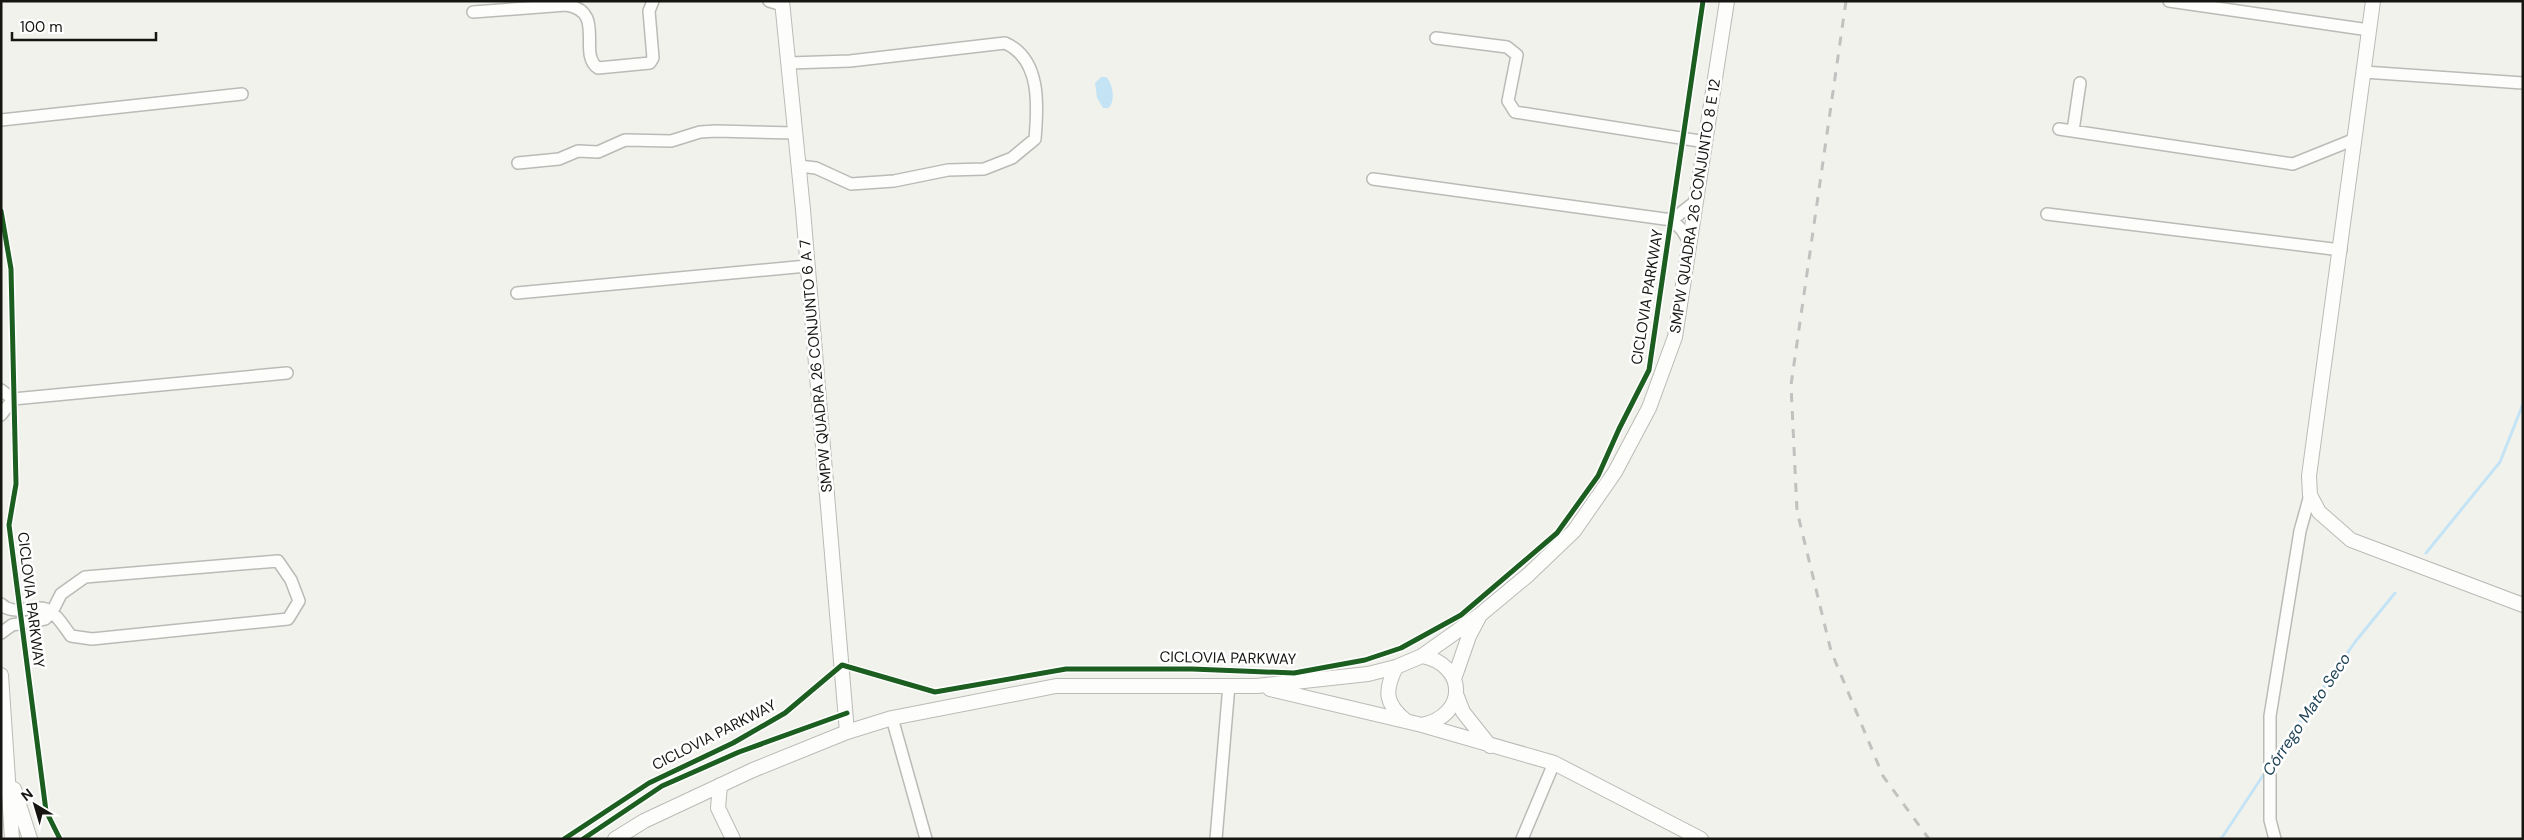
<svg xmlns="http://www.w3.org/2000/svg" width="2524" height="840" viewBox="0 0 2524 840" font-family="'DM Sans',sans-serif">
	<rect width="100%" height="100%" fill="#f2f2ed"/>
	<path fill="#c4e4f5" d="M1101,77H1106C1113,83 1116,102 1108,108H1103L1097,98L1095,83Z"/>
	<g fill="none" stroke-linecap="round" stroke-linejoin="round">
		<path stroke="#c4e4f5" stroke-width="3" d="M2426,553L2500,462L2523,404
			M2274,760L2355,642L2395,593
			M2221,839L2266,771"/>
		<defs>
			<path id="minor" d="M769,1L782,5
				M2169,1L2369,30
				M473,12L566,5C607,11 577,54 598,68L650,63L653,58L649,11L653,1
				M1436,38L1507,47L1517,55L1508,101L1515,112L1706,142
				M789,63L850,61L1005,43C1041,59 1038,105 1035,139L1012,158L984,169L948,170L894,181L851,184L816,168L799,166
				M2364,72L2523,83
				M1,120L242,94
				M2059,129L2293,164L2355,139
				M2073,131L2080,83
				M518,163L559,159L578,151L598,152L625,140L671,141L700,132L716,131L795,133
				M1373,179L1672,220L1682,230L1690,243
				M2047,214L2341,250
				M1672,220L1696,201
				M517,293L807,266
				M1,390L13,399L287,373
				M1,415L13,399
				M1,604C15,618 36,602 50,611C58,616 65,628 71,636L92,639L288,619L299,601L291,580L278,561L85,577L61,594L52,612L45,619L12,625L1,633
				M892,718L926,839
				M1216,839L1229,685
				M1522,839L1554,763
				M2275,839L2270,820V716L2300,531L2310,495"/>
			<path id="tertiary" d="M782,1L803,210L847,732
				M2373,1L2309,476L2310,495L2319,512L2351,540L2523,605
				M1422,656C1467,665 1468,715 1422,725
				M1396,667C1384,691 1385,704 1406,721
				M1,675L12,839
				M1454,679L1469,636L1479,617
				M1270,689L1422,725L1554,763L1701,839
				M1456,694L1463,712L1490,746
				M720,785L718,808L733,839
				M14,789L30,839
				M615,839L644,821L753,770L847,732L892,718L1056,686H1257L1368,674L1396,667L1422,656L1481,614L1528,575L1574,531L1615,472L1649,408L1675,337L1727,1"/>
		</defs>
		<use href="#minor" stroke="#babab6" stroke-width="14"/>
		<use href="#tertiary" stroke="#babab6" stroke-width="16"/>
		<use href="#minor" stroke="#fdfdfc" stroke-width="11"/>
		<use href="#tertiary" stroke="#fdfdfc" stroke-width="14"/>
		<path stroke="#c1c1c0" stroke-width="3" stroke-dasharray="9 9" stroke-linecap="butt" d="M1846,1L1791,385L1797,511L1831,651L1883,776L1929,839"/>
		<defs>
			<path id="cycleway" d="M1,211L11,269L16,484L9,525L46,811L60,839
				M564,839L649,783L733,743L785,713L842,665L935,692L1066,669H1192L1294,673L1365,660L1401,648L1461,615L1557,533L1598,476L1619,429L1649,370L1703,1
				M583,839L662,786L739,752L847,713"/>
		</defs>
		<use href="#cycleway" stroke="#fff" stroke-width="8"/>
		<use href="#cycleway" stroke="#1b5e20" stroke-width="5"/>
	</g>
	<g text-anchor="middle" stroke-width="5" stroke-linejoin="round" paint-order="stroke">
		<g font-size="15" fill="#161512" stroke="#fff">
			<text transform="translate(1695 206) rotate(-81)" y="5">SMPW QUADRA 26 CONJUNTO 8 E 12</text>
			<text transform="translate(1647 297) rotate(-81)" y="5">CICLOVIA PARKWAY</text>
			<text transform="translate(816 366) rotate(-95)" y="5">SMPW QUADRA 26 CONJUNTO 6 A 7</text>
			<text transform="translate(31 600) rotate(83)" y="5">CICLOVIA PARKWAY</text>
			<text transform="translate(1228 658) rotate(1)" y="5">CICLOVIA PARKWAY</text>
			<text transform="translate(714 735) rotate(-27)" y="5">CICLOVIA PARKWAY</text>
		</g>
		<g font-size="16" font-style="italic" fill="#204457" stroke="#fff">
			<text transform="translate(2306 714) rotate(-56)" y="6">Córrego Mato Seco</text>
		</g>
	</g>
	<rect width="2524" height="840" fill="none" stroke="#161512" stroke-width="5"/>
	<g transform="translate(35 805) rotate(322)" stroke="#ffffff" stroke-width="4" paint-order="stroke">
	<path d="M0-4L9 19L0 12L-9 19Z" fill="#161512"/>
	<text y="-8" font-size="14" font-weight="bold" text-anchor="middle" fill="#161512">N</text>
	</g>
	<path d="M12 32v8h144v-8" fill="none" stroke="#161512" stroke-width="2.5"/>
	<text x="20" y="32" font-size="15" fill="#161512" stroke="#ffffff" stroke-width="4" paint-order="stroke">100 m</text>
</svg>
